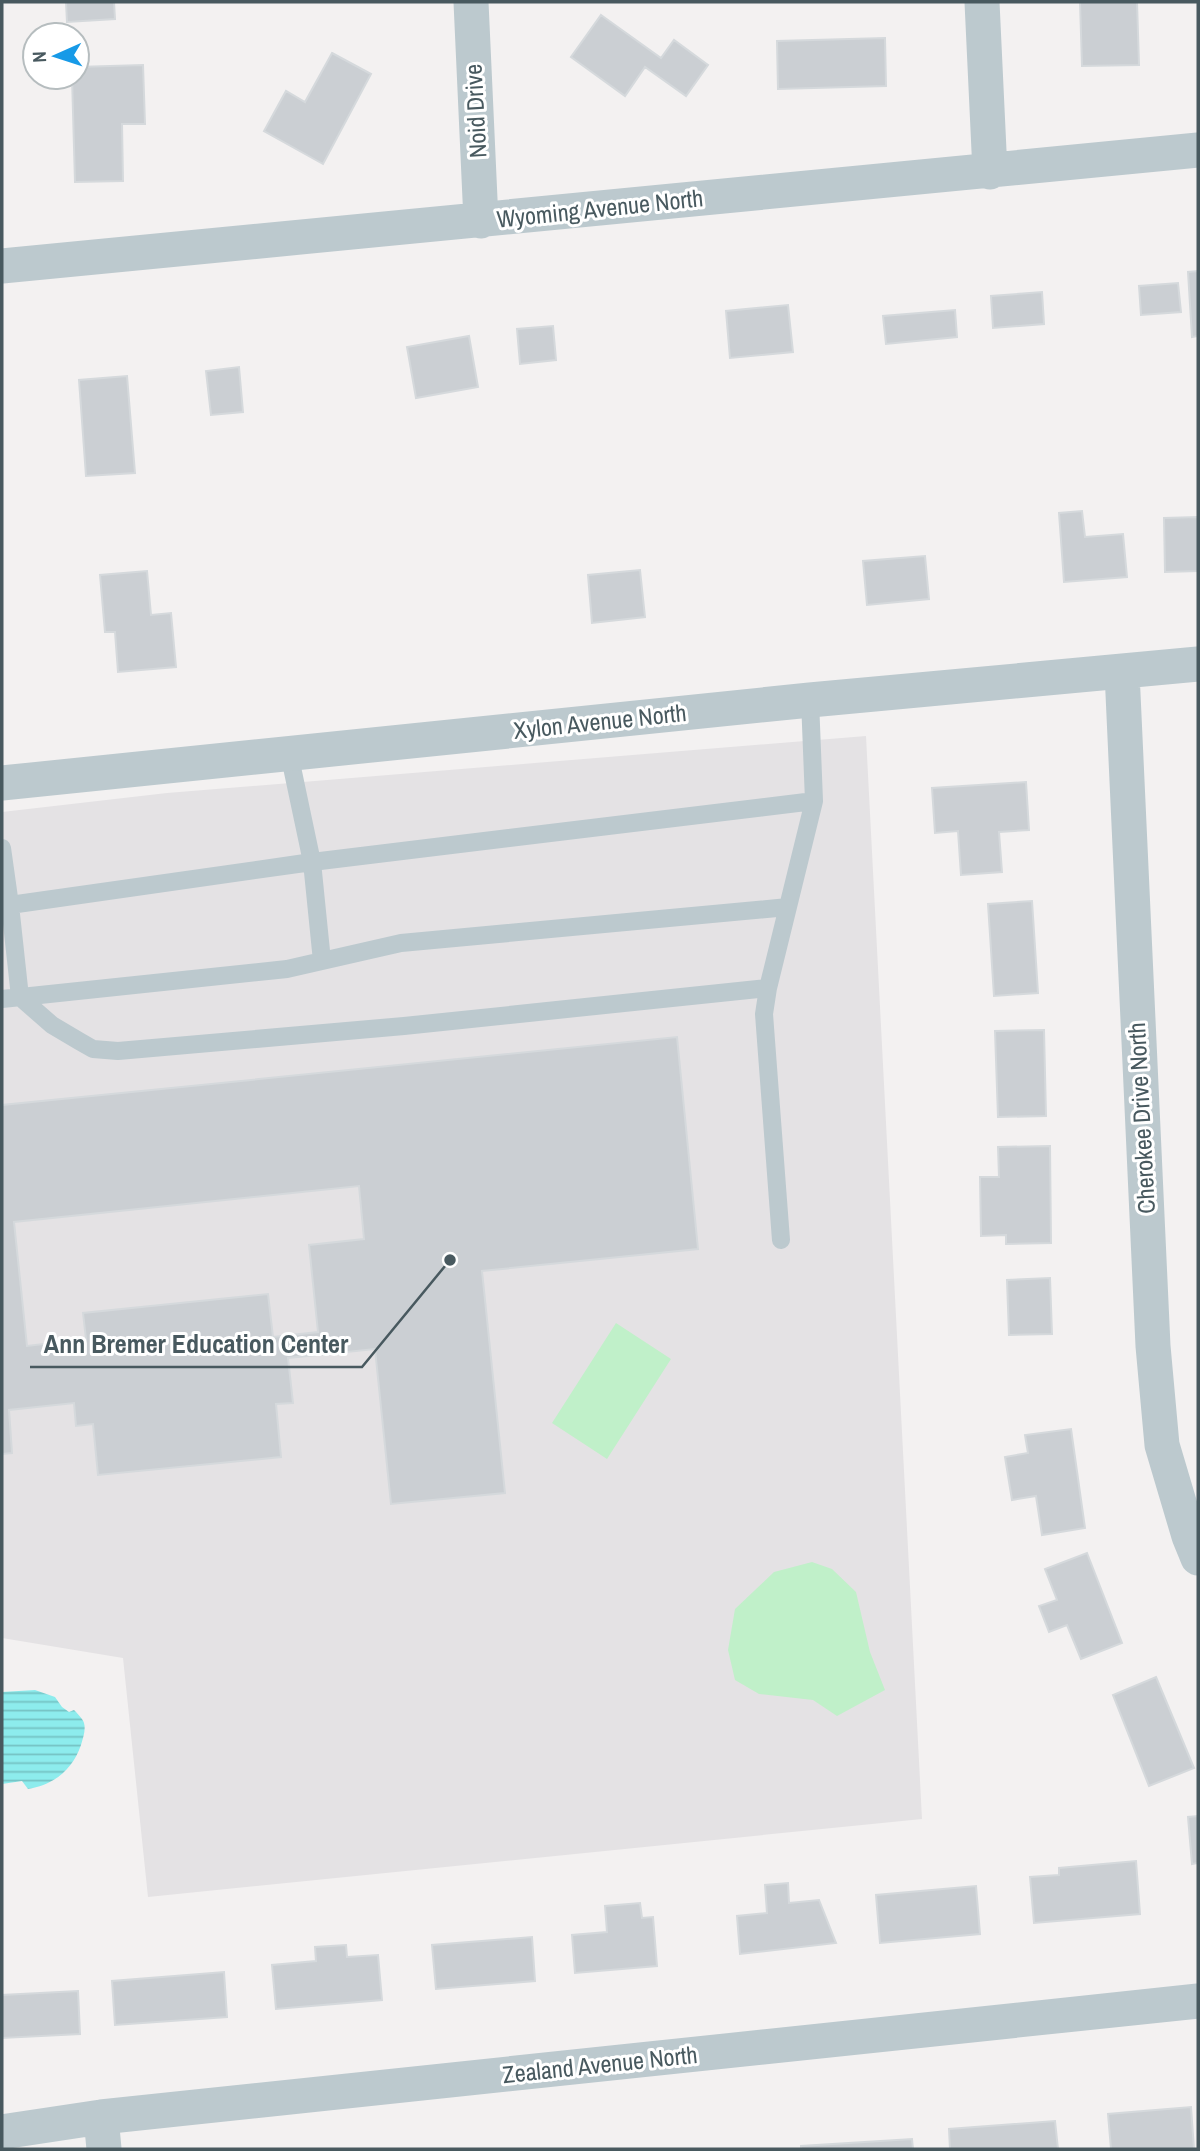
<svg xmlns="http://www.w3.org/2000/svg" width="1200" height="2151" viewBox="0 0 1200 2151" font-family="'Archivo Narrow',sans-serif">
	<defs>
		<pattern id="water-rules" width="6" height="5" patternUnits="userSpaceOnUse" patternTransform="scale(1.75)"><rect width="6" height="5" fill="#8deced"/><path d="M0 2.5h6" fill="none" stroke="#75c2c3"/></pattern>
	</defs>
	<rect width="100%" height="100%" fill="#f3f1f1"/>
	<path fill="#e4e2e4" d="M866,736L922,1819L148,1897L123,1658L2,1638V812L167,793Z"/>
	<path fill="#c0f0c9" d="M616,1323L671,1359L607,1459L552,1423Z
		M812,1562L832,1569L856,1592L870,1652L885,1690L837,1716L813,1700L759,1694L735,1680L728,1650L735,1609L774,1572Z"/>
	<path fill="url(#water-rules)" d="M35,1690L55,1697L62,1707L69,1712L74,1710C77,1713 83,1719 84,1723C86,1730 83,1738 81,1745C73,1769 54,1785 28,1789L22,1781L2,1784V1692Z"/>
	<path fill="#cbcfd3" stroke="#d5d9dc" stroke-width="2" fill-rule="evenodd" d="M66,2H114L115,19L67,22Z
		M1080,2H1137L1139,65L1082,66Z
		M601,15L661,58L674,40L708,65L686,96L645,67L625,96L571,57Z
		M885,38L886,86L778,89L777,41Z
		M332,53L371,74L323,164L264,131L286,91L305,102Z
		M143,65L145,124H122L123,181L75,182L72,77H77V67Z
		M1198,271V336L1192,337L1188,272Z
		M1178,283L1181,312L1141,315L1139,286Z
		M1042,292L1044,324L993,328L991,296Z
		M788,305L793,352L730,358L726,311Z
		M955,310L957,337L886,344L883,316Z
		M553,326L556,360L520,364L517,329Z
		M469,336L478,387L416,398L407,347Z
		M239,367L243,412L211,415L206,371Z
		M127,376L135,473L86,476L79,380Z
		M1082,511L1085,537L1123,534L1127,577L1064,582L1059,513Z
		M1198,517V571L1165,572L1164,518Z
		M925,556L929,599L867,605L863,561Z
		M640,570L645,617L592,623L588,575Z
		M147,571L151,615L171,613L176,667L118,672L115,632H105L100,575Z
		M1026,782L1029,830L999,832L1002,872L961,875L958,831L935,833L932,788Z
		M1032,901L1038,993L994,996L988,904Z
		M1044,1030L1046,1116L998,1117L995,1031Z
		M677,1037L698,1249L482,1271L505,1493L391,1504L375,1349L288,1358L293,1403L276,1404L281,1457L98,1475L93,1424L76,1426L74,1403L9,1410L12,1453L2,1454V1105ZM359,1186L364,1239L309,1245L318,1332L273,1337L268,1294L83,1313L86,1339L27,1346L14,1222Z
		M1050,1146L1051,1243L1006,1244V1235L981,1236L980,1177H999L998,1147Z
		M1050,1278L1052,1334L1009,1335L1007,1280Z
		M1071,1429L1085,1528L1042,1535L1036,1496L1012,1500L1005,1457L1028,1453L1025,1435Z
		M1087,1553L1122,1643L1081,1659L1067,1625L1049,1632L1039,1606L1057,1600L1045,1569Z
		M1156,1677L1194,1768L1149,1786L1113,1695Z
		M1198,1816V1863L1192,1864L1188,1817Z
		M1136,1861L1140,1914L1034,1923L1030,1877L1059,1875V1868Z
		M788,1883L789,1903L819,1900L836,1943L740,1954L737,1916L767,1913L765,1885Z
		M976,1886L980,1934L880,1943L876,1895Z
		M640,1903L642,1918L653,1917L657,1966L575,1973L572,1935L607,1932L605,1906Z
		M532,1937L535,1981L436,1989L432,1945Z
		M346,1945L347,1957L378,1955L382,2000L276,2009L272,1965L316,1961L315,1947Z
		M224,1972L227,2017L115,2025L112,1981Z
		M78,1991L80,2034L2,2038V1995Z
		M1191,2107L1194,2149H1111L1108,2114Z
		M1055,2121L1058,2149H950L949,2129Z
		M912,2139L913,2149H801V2146Z"/>
	<g fill="none" stroke-linecap="round" stroke-linejoin="round">
		<path stroke="#bcc9ce" stroke-width="18" d="M289,753L312,862L814,801L810,700
			M2,848L10,905L312,862L322,961L287,969L2,999
			M2,906L10,905L20,997L52,1025L79,1041L93,1049L118,1051L404,1026L768,988
			M322,961L401,943L788,907
			M781,1240L764,1014L768,988L814,801"/>
		<path stroke="#bcc9ce" stroke-width="35" d="M471,2L481,221
			M982,2L990,172
			M2,266L1198,150
			M1122,672L1153,1346L1162,1445L1189,1536L1198,1558
			M2,783L810,700L1198,664
			M101,2117L104,2149
			M2,2132L101,2117L1198,2001"/>
	</g>
	<g text-anchor="middle" stroke-width="6" stroke-linejoin="round" paint-order="stroke">
		<g font-size="24" fill="#48595f" stroke="#fff">
			<text transform="translate(476 111) rotate(-93)" y="8">Noid Drive</text>
			<text transform="translate(600 209) rotate(-6)" y="8">Wyoming Avenue North</text>
			<text transform="translate(600 722) rotate(-6)" y="8">Xylon Avenue North</text>
			<text transform="translate(1142 1118) rotate(-93)" y="8">Cherokee Drive North</text>
			<text transform="translate(600 2065) rotate(-6)" y="8">Zealand Avenue North</text>
		</g>
	</g>
	<path fill="none" stroke="#48595f" stroke-width="2.5" d="M450 1260L362 1367H30"/>
	<circle fill="#48595f" stroke="#fff" stroke-width="2.5" cx="450" cy="1260" r="7"/>
	<g font-size="26" text-anchor="middle" font-weight="bold" fill="#48595f" stroke="#fff" stroke-width="6" stroke-linejoin="round" paint-order="stroke">
		<text x="196" y="1353">Ann Bremer Education Center</text>
	</g>
	<rect width="1200" height="2151" fill="none" stroke="#48595f" stroke-width="7"/>
	<g transform="translate(56 56) rotate(267)"><circle r="33" fill="#ffffff" stroke="#b6bdbf" stroke-width="2"/>
	<path d="M0-5L12 26L0 18L-12 26Z" fill="#179ae7"/>
	<text y="-10" font-size="19" font-weight="bold" text-anchor="middle" fill="#48595f">N</text>
	</g>
</svg>
